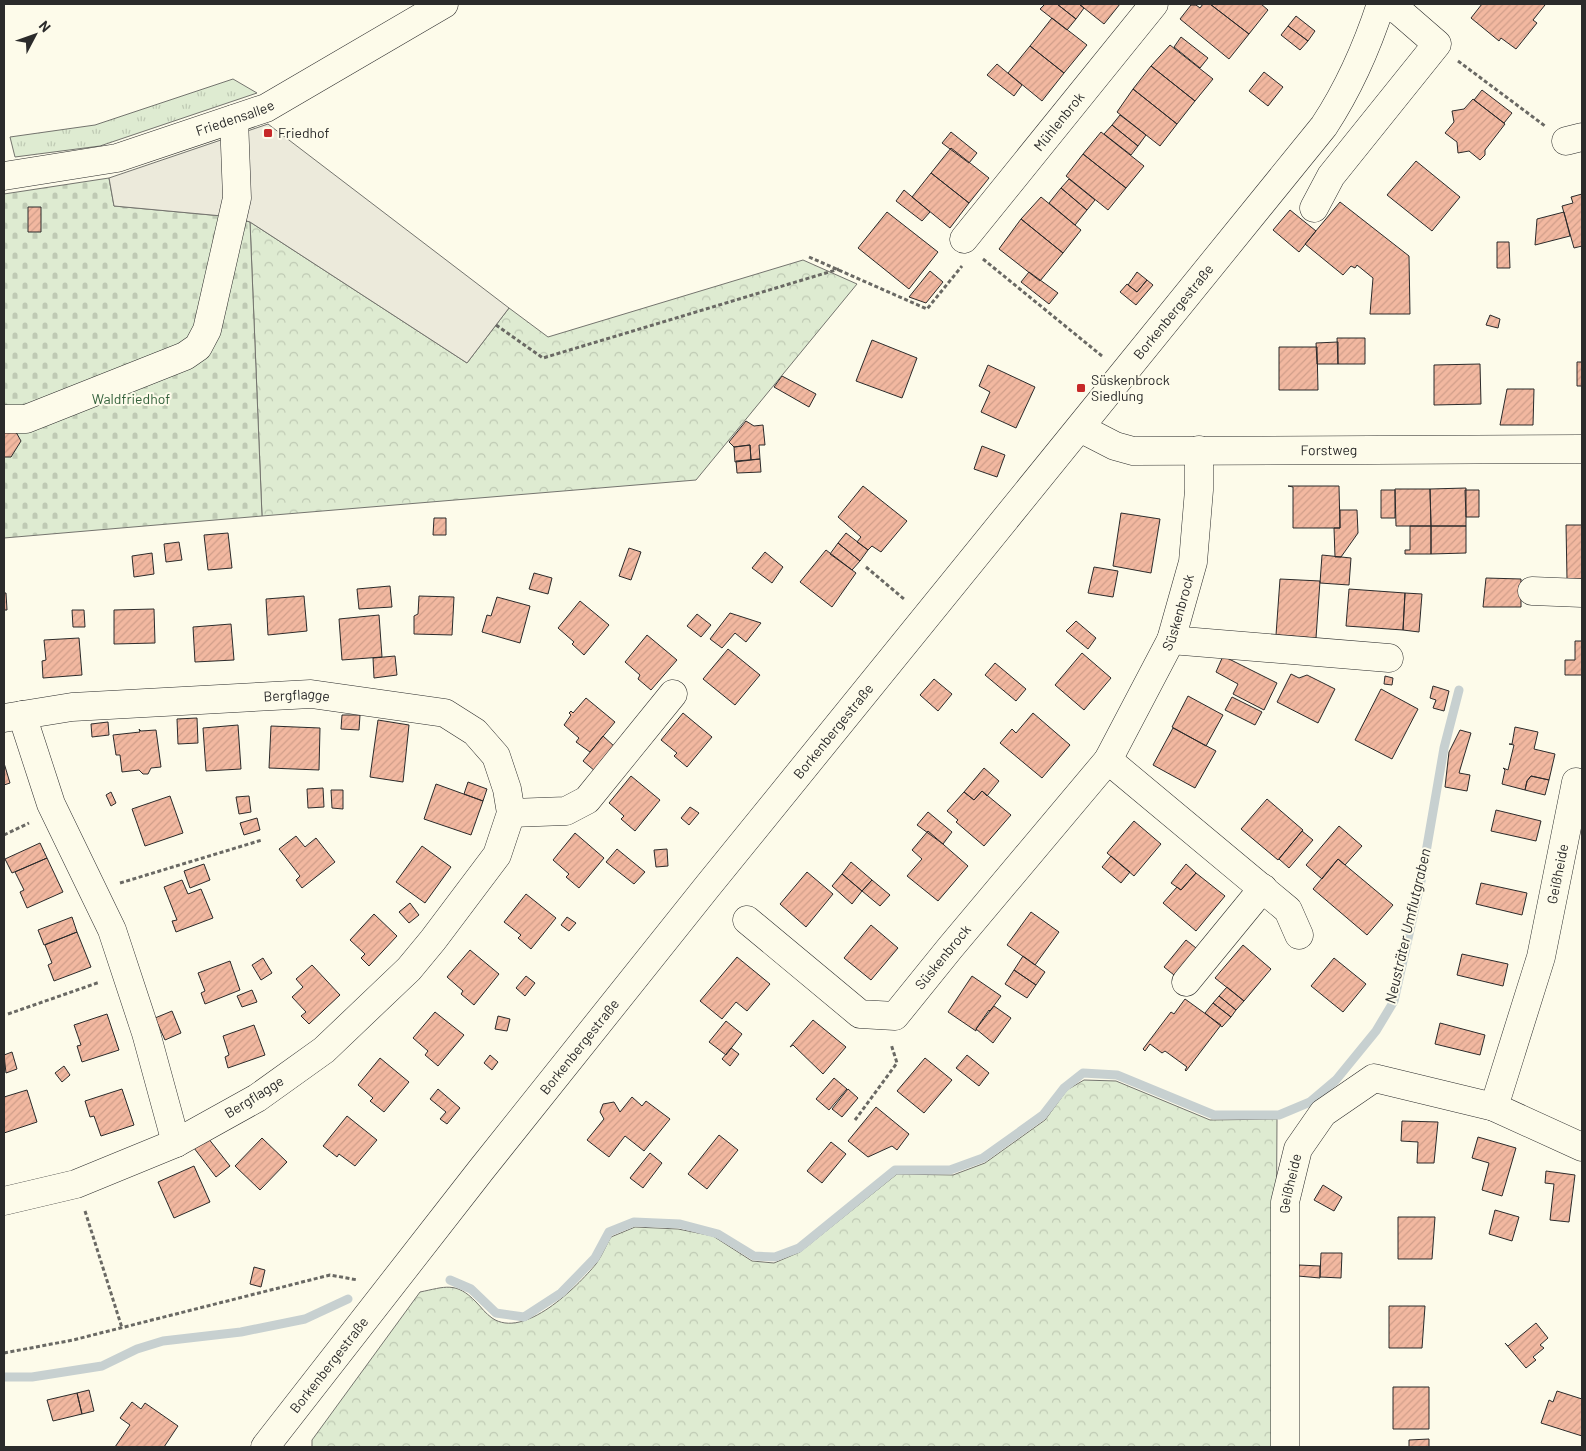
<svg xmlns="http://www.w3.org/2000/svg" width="1586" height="1451" viewBox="0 0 1586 1451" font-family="Barlow,sans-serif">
	<defs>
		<pattern id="grass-tufts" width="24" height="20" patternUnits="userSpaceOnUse" patternTransform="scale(1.25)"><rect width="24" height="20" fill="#deebd1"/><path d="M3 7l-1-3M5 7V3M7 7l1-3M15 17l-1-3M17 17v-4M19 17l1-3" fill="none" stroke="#bfcab4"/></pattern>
		<pattern id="forest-crowns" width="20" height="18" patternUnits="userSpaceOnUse" patternTransform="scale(1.25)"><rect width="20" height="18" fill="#deebd1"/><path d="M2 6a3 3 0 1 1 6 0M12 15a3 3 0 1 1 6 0" fill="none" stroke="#bfcab4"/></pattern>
		<pattern id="cemetery-stones" width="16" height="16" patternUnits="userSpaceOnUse" patternTransform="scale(1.25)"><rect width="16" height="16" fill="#deebd1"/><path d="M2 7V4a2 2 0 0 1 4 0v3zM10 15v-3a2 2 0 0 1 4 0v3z" fill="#bfcab4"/></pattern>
		<pattern id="building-hatch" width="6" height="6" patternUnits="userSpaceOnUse" patternTransform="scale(1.25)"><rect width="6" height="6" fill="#f2b8a0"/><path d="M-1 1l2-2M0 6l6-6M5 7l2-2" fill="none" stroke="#d09e8a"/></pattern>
	</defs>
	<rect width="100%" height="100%" fill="#fdfbea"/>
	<path fill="url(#grass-tufts)" stroke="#74746e" d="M233,79L257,93L100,146L15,157L10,137L95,125Z"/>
	<path fill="url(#forest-crowns)" stroke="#74746e" d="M250,222L467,363L509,308L548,337L803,260L857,284L696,480L262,516Z
		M1084,1080L1116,1081L1210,1120L1277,1119L1275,1447H312V1440L420,1292C445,1287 456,1281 476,1302C481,1307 486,1314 492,1318C524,1340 577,1287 596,1264C602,1256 606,1245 611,1237L635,1227L678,1229L713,1236L752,1261L774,1263L800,1252L897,1174L953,1175L985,1163L1045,1120L1067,1090Z"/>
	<path fill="url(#cemetery-stones)" stroke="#74746e" d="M109,178L114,206L233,217L250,222L262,516L4,538V194Z"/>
	<path fill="#eceadb" stroke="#74746e" d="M268,124L509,308L467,363L250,222L233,217L114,206L109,178Z"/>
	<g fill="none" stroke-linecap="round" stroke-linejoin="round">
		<path stroke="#c7d0d0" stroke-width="9" d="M450,1280L471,1289L496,1313L524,1317L561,1293L595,1258L609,1232L634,1222L680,1224L718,1234L754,1256L775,1257L799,1248L895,1170H950L983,1158L1043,1115L1064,1088L1083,1073L1117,1075L1214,1115H1279L1310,1102L1336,1080L1376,1031L1394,1001L1421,881L1444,748L1459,690
			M4,1377H32L102,1366L137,1349L163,1341L241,1332L305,1319L348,1299"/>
	</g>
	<path fill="url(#building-hatch)" stroke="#2b2b2b" d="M1045,4H1057L1076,19L1067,30L1040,9Z
		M1057,4H1079L1084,8L1076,19Z
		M1079,4H1120L1104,24Z
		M1203,4H1210L1249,34L1229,59L1180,19L1191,5H1196L1200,8Z
		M1210,4H1261L1268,10L1249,34Z
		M1482,4H1543L1545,5L1533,20L1537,23L1516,49L1501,38L1499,41L1471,18Z
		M1296,16L1315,31L1308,41L1288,26Z
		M1052,18L1087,45L1064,73L1030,46Z
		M1288,26L1308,41L1300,50L1281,35Z
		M1181,37L1208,58L1200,68L1174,47Z
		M1170,45L1213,79L1195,101L1151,66Z
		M1030,46L1064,73L1042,101L1008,73Z
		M997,64L1022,85L1014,96L987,75Z
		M1151,66L1195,101L1177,124L1133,89Z
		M1264,72L1283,87L1268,106L1249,91Z
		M1133,89L1177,124L1160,146L1117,112Z
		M1482,90L1512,113L1504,123L1474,100Z
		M1473,99L1505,124L1485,150V155L1480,160L1469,151L1458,153L1457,142L1445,133L1454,122L1452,111L1464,109Z
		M1120,115L1146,135L1138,146L1112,125Z
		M1112,125L1138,146L1131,155L1104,134Z
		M951,132L977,153L969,163L942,143Z
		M1101,132L1144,166L1126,188L1083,154Z
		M951,148L989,178L969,203L931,173Z
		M1083,154L1126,188L1108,210L1066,176Z
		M1416,161L1460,197L1432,231L1387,195Z
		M931,173L969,203L950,228L912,197Z
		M1069,179L1095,200L1087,210L1061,188Z
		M1061,188L1087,210L1075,225L1049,203Z
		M904,190L930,212L922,221L896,201Z
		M1582,194V246L1574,248L1562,206L1573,203L1571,197Z
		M1041,197L1081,230L1063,253L1021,219Z
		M1340,202L1409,256L1410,314H1370L1373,278L1357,265L1355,268L1351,266L1343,275L1305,244Z
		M28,207H41V232H28Z
		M1290,210L1316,231L1299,252L1273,230Z
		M887,212L938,252L909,289L858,248Z
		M1564,212L1570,236L1535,245L1537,219Z
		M1021,219L1063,253L1040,281L999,249Z
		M1497,242H1509L1510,268H1497Z
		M930,271L943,282L926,303L909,297Z
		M1029,272L1058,293L1049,304L1021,282Z
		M1137,272L1147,280L1137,292L1128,285Z
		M1147,280L1153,285L1136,305L1120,292L1127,284L1137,292Z
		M1490,315L1500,319L1498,328L1486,325Z
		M1337,338H1365V364H1338Z
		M872,340L917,358L902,398L856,381Z
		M1338,342V364H1317L1316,343Z
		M1279,347H1317L1318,390H1279Z
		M1577,362H1582V386H1577Z
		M1480,364L1481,404L1434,405V365Z
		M988,365L1035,387L1016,428L981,412L990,392L979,386Z
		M782,376L816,394L809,407L774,387Z
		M1507,389H1534L1533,425H1500Z
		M746,421L754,426L763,425L765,445H759L760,459L751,460L750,445L734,447L729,442Z
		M4,425H12L21,441L11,457H4Z
		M750,445L751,460L735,462L734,447Z
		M982,446L1005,455L997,477L974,469Z
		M760,459L761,472L737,473L736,461Z
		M863,486L907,521L881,552L872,546L868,550L857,542L861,537L838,517Z
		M1288,486H1339L1340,528H1293V487Z
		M1466,488V526H1431L1430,489Z
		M1395,489H1430L1431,526H1396Z
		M1381,490H1395V518H1381Z
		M1465,490H1479V517H1466Z
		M1340,510H1357L1358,533L1341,557H1335L1334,528H1340Z
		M1121,513L1160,519L1151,573L1113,566Z
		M434,518H446V535H433Z
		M1566,525H1582V579H1567Z
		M1410,526H1431V554H1405V550H1410Z
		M1431,526H1466V553L1431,554Z
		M228,533L232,568L208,570L204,535Z
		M846,533L868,550L860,561L838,543Z
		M179,542L182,560L166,562L164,544Z
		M838,543L860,561L852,570L830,554Z
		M629,548L641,552L631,580L619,576Z
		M826,550L856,573L832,607L800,582Z
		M765,552L783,567L772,583L752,568Z
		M152,553L154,574L134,577L132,556Z
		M1322,555L1351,558L1349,585L1320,583Z
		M1094,567L1118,571L1113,597L1088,593Z
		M534,573L552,578L548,594L529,589Z
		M1486,578L1521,579V607H1483Z
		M1280,579L1320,581L1316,638L1276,635Z
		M390,586L392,607L359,609L357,589Z
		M1349,589L1405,593L1403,630L1346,626Z
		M4,593H6L7,610H4Z
		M1405,593L1422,594L1419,632L1403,630Z
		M304,596L307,631L268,635L266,599Z
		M419,596L454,597L452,635L414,634V616L418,614Z
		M497,597L530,606L520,643L482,632L487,615L491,616Z
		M580,601L609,625L584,655L572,644L574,642L558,628Z
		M154,609L155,643L114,644V610Z
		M72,610H84L85,627H73Z
		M730,613L761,623L746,642L735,633L722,648L710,639Z
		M697,614L711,625L701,637L687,626Z
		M379,615L382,657L342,660L339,619Z
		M1076,621L1096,638L1088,649L1066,631Z
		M231,624L234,660L195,662L193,627Z
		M647,635L677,660L651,690L638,679L640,675L625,662Z
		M79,638L82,675L43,678L42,661L46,660L44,640Z
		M1575,641H1582V675H1565V660H1575Z
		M728,649L760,675L735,705L703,679Z
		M1082,653L1111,678L1084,710L1055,685Z
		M395,656L397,675L374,678L373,658Z
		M1223,656L1277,683L1264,710L1233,694L1238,684L1216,672Z
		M995,663L1026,689L1016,701L985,675Z
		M1291,674L1299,678L1307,675L1335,689L1318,723L1277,702Z
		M1385,676L1393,678L1392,685L1384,684Z
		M934,679L952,694L938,711L920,695Z
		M1433,686L1449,691L1444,711L1433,708L1436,700L1430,698Z
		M1381,689L1418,709L1392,759L1355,740Z
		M1188,696L1223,715L1206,746L1172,727Z
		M1232,697L1262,712L1255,725L1225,710Z
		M586,698L615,722L590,752L576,742L579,738L564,725L571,715L569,713L571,711L573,713Z
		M683,713L712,737L687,767L674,756L677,753L661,740Z
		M1033,713L1070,745L1042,778L1000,743L1012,729L1016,733Z
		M342,715H360L359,730L341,729Z
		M197,718L198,743L178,744L177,719Z
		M378,720L409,725L403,782L370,777Z
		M108,722L109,735L92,737L91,724Z
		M238,725L241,769L206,771L203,728Z
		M271,726L320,728L319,770L269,768Z
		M1515,727L1538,732L1534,749L1555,754L1549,780L1531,776L1527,781L1525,790L1502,784L1505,770L1503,768L1508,770L1514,745L1509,744H1512Z
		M1173,728L1216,751L1195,788L1153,765Z
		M139,729L141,731L156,730L161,767L151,768L148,774H143L139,770L122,772L120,755H116L113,735L140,732Z
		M1460,730L1471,733L1459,773L1470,775L1467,791L1445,787L1449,752Z
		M603,736L615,747L595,771L583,761Z
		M4,763L10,783L4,785Z
		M984,768L999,781L987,796L982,791L974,800L964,792Z
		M631,776L660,800L635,831L621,819L624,816L609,803Z
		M1531,776L1549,780L1545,795L1525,790L1527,781Z
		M468,782L487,789L483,801L464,794Z
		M436,784L483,801L471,835L424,819Z
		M323,788L324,807L308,808L307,789Z
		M331,790H343V809L332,808Z
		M982,791L1011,815L984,846L956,822L958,820L947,811L964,792L974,800Z
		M111,792L116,803L111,806L106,795Z
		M170,796L183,833L145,846L132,809Z
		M249,796L251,812L239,814L236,797Z
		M1267,799L1303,830L1278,860L1241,829Z
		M690,807L699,813L689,825L681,818Z
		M1496,810L1541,821L1536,841L1491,831Z
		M928,812L952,832L943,844L917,825Z
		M257,818L260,830L244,835L240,823Z
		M1134,821L1161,844L1134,876L1107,853Z
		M1339,826L1362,846L1345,865L1338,859L1322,879L1306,865Z
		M928,831L968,866L938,901L907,876L922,859L912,850Z
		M1302,831L1313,840L1289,868L1279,859Z
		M575,833L604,858L579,888L566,877L569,874L553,860Z
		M296,836L305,847L316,838L335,862L302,888L296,880L300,876L279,849Z
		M40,843L47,858L12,873L5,859Z
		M422,846L451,867L425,903L396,882Z
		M617,849L645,872L634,884L606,862Z
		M667,849L668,866L656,867L654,850Z
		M1111,856L1130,872L1121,883L1102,867Z
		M47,858L63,892L27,908L20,892L24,890L15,872Z
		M1338,859L1393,905L1367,935L1313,889Z
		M851,862L872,880L862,891L842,874Z
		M204,864L210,880L190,888L184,871Z
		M1186,864L1196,873L1181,890L1171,883Z
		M807,872L833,894L806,927L780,904Z
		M1196,873L1225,896L1196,931L1163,903L1177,887L1181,890Z
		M842,874L862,891L852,904L832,886Z
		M182,880L188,894L201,889L213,918L176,932L172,921L177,920L164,887Z
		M872,880L890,895L880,906L862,891Z
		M1481,883L1527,893L1522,915L1476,904Z
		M526,894L556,918L531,949L518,938L521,935L504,922Z
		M410,903L419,915L409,923L399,912Z
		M1031,912L1059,932L1035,965L1007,945Z
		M374,914L397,936L369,966L361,958L365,954L350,940Z
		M72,917L77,932L44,945L38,930Z
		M567,917L576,923L569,931L561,925Z
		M871,925L898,948L871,980L844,958Z
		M77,932L91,967L54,981L48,965L52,963L45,945Z
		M1186,940L1201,952L1179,979L1164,967Z
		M1243,945L1271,969L1244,1001L1215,978Z
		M470,950L499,974L474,1005L461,994L463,991L447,977Z
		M1462,954L1508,964L1503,986L1457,975Z
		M1023,956L1045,972L1036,985L1014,970Z
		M737,957L770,984L747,1011L736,1002L722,1019L700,1001Z
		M263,958L272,973L261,980L252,965Z
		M1334,958L1366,984L1343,1012L1311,986Z
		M230,961L240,990L205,1004L201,993L205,991L198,973Z
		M312,965L340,995L309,1024L301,1016L306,1012L292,997L303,987L296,979Z
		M1014,970L1036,985L1027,998L1005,984Z
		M526,976L535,983L525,996L516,988Z
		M972,976L1001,996L990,1011L989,1010L976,1029V1031L948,1012Z
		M1227,987L1244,1001L1236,1010L1219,996Z
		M252,990L257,1002L242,1007L237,996Z
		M1219,996L1236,1010L1231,1017L1213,1003Z
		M1185,999L1221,1025L1186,1071L1185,1070L1187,1067L1165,1051L1162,1053L1150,1044L1145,1051L1143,1049L1171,1012L1174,1014Z
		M1213,1003L1231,1017L1222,1027L1205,1013Z
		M994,1006L1011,1018L993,1043L976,1029Z
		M172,1011L181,1033L165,1040L155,1018Z
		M435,1012L464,1035L438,1066L425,1055L428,1051L413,1038Z
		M107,1014L119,1050L82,1062L77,1046L81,1045L74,1025Z
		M498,1016L510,1019L507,1031L495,1029Z
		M813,1020L846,1047L823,1074L793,1045L790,1047Z
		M726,1021L742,1034L726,1055L709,1042Z
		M1440,1023L1485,1035L1480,1055L1435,1044Z
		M254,1025L265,1055L228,1068L225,1057L229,1055L223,1036Z
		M731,1048L739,1054L730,1066L722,1059Z
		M12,1052L17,1069L6,1073L4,1055Z
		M490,1055L498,1062L492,1070L484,1063Z
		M967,1055L989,1073L979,1086L956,1068Z
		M380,1058L409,1082L384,1112L370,1101L373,1098L358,1085Z
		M925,1058L952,1080L924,1113L897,1091Z
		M64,1066L70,1075L62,1082L55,1073Z
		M834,1078L847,1089L829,1110L816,1099Z
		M122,1089L134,1125L101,1136L94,1116L90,1117L85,1101Z
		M438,1089L460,1108L447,1124L440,1119L446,1112L430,1099Z
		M848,1089L858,1098L842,1117L832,1109Z
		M27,1090L37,1122L4,1133V1097Z
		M632,1097L642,1106L646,1101L670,1119L644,1151L625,1136L609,1157L587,1140L604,1119L600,1112L603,1104L614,1102L620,1112Z
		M876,1107L909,1134L897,1150L892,1146L868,1157L848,1141Z
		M347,1116L377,1140L355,1166L339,1154L337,1157L323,1146Z
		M1402,1121L1438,1122L1434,1163H1417L1418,1142L1401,1141Z
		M719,1135L738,1150L707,1189L688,1174Z
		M1478,1137L1516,1148L1502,1196L1482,1190L1489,1163L1472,1158Z
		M208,1138L230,1166L216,1177L194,1148Z
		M262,1138L287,1162L260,1190L235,1166Z
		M831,1142L846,1154L822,1183L807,1171Z
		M650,1153L662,1163L643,1188L630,1178Z
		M194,1166L210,1202L174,1218L158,1182Z
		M1546,1171L1575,1175L1569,1222L1550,1220L1554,1184L1545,1183Z
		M1323,1185L1342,1197L1334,1211L1314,1200Z
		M1495,1210L1519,1217L1512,1241L1489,1234Z
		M1398,1217H1435L1432,1259H1398Z
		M1321,1253H1342L1341,1278L1320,1277Z
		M1299,1265L1320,1266V1278L1298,1276Z
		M254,1267L265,1270L261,1287L250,1284Z
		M1389,1306H1425L1422,1348H1389Z
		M1536,1323L1548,1338L1540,1345L1544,1348L1533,1357L1536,1360L1526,1368L1505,1343L1508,1346Z
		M1393,1387H1429V1429H1393Z
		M89,1390L94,1411L82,1414L77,1393Z
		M1557,1391L1582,1399V1436L1541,1423L1549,1400L1553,1402Z
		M77,1393L82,1414L53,1421L47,1400Z
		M132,1402L141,1409L145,1403L178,1426L164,1447H115L130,1425L120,1418Z
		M1429,1439V1447H1409V1440Z"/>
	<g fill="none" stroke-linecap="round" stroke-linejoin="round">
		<defs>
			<g id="minor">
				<path d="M1566,141L1582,137"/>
				<path id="s1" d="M4,176L117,158L266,108L444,4"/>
				<path d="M1314,208L1331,176L1437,44L1399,11L1383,4"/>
				<path id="s2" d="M964,239L1154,4"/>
				<path d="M4,419H26L185,356L198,347L207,330L237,198L234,119"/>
				<path id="s3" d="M1080,428L1115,446L1133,451L1582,449"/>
				<path d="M1532,591L1582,593"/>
				<path d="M1171,640L1389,658"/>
				<path d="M22,715L51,804L112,930L146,1033L176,1143"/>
				<path id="s4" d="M4,718L72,707L311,694L445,713L475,732L496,756L507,789L511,813L497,855L433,940L409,969L324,1050L257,1098L176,1143L76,1184L4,1201"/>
				<path d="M1108,760L1288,910L1299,935"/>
				<path d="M511,813L566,811L587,800L673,694"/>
				<path id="s5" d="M747,920L860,1014L895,1016L950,948L1108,760L1171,640L1193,562L1199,490V450"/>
				<path d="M1186,982L1263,888"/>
				<path id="s6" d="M1494,1107L1541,957L1576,782"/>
				<path id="s7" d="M265,1447L481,1170L707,887L1324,126C1349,88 1367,47 1381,4"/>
				<path id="s8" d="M1285,1447V1202L1298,1149L1323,1113L1374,1078L1494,1107L1582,1147"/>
			</g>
		</defs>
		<use href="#minor" stroke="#2b2b2b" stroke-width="29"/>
		<path stroke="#6a6964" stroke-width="3" stroke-dasharray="4 2.5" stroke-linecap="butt" d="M1458,61L1545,126
			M809,257L927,309L962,266
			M983,259L1102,356
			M496,325L543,358L839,269
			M866,567L904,599
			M4,835L29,823
			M120,883L262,840
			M8,1014L100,982
			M855,1120L897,1063L891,1044
			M85,1211L122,1328
			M4,1353L73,1340L330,1275L358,1280"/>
		<use href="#minor" stroke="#fdfbea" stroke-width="28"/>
	</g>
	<g fill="#c62828" stroke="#fdfbea" stroke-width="2">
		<rect x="263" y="128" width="10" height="10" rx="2.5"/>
		<rect x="1076" y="383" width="10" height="10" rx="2.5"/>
	</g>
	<g text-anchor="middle" stroke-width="4" stroke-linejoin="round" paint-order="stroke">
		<g font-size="14" fill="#2b2b2b" stroke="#fdfbea">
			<text dy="5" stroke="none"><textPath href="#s1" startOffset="239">Friedensallee</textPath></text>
			<text dy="5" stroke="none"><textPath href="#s2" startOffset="151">Mühlenbrok</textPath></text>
			<text dy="5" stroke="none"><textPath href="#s7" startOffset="1454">Borkenbergestraße</textPath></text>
			<text dy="5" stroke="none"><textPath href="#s3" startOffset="254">Forstweg</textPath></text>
			<text dy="5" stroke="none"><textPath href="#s5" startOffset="679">Süskenbrock</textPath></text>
			<text dy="5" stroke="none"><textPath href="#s4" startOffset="294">Bergflagge</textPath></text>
			<text dy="5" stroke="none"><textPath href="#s7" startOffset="914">Borkenbergestraße</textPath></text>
			<text dy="5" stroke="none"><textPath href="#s6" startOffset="242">Geißheide</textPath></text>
			<text dy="5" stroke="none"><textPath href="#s5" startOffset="258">Süskenbrock</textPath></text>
			<text dy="5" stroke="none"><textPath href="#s7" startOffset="509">Borkenbergestraße</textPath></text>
			<text transform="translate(254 1097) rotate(-32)" y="5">Bergflagge</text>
			<text dy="5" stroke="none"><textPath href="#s8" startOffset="264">Geißheide</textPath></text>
			<text dy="5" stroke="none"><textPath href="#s7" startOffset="104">Borkenbergestraße</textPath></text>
		</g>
		<g font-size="14" fill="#2b2b2b" stroke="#fdfbea" text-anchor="start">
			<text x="278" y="138">Friedhof</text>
			<text x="1091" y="385">Süskenbrock<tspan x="1091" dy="16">Siedlung</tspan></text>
		</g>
		<g font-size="14" fill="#34623c" stroke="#fdfbea">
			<text x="131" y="404">Waldfriedhof</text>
		</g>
		<g font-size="15" font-style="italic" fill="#2b2b2b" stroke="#fdfbea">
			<text transform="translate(1408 926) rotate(-77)" y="5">Neusträter Umflutgraben</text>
		</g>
	</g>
	<rect width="1586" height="1451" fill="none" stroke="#2b2b2b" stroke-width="10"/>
	<g transform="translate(35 35) rotate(49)" stroke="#fdfbea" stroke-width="4" paint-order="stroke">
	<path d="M0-4L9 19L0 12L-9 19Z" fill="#2b2b2b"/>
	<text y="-8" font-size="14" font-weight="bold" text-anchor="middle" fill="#2b2b2b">N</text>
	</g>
</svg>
